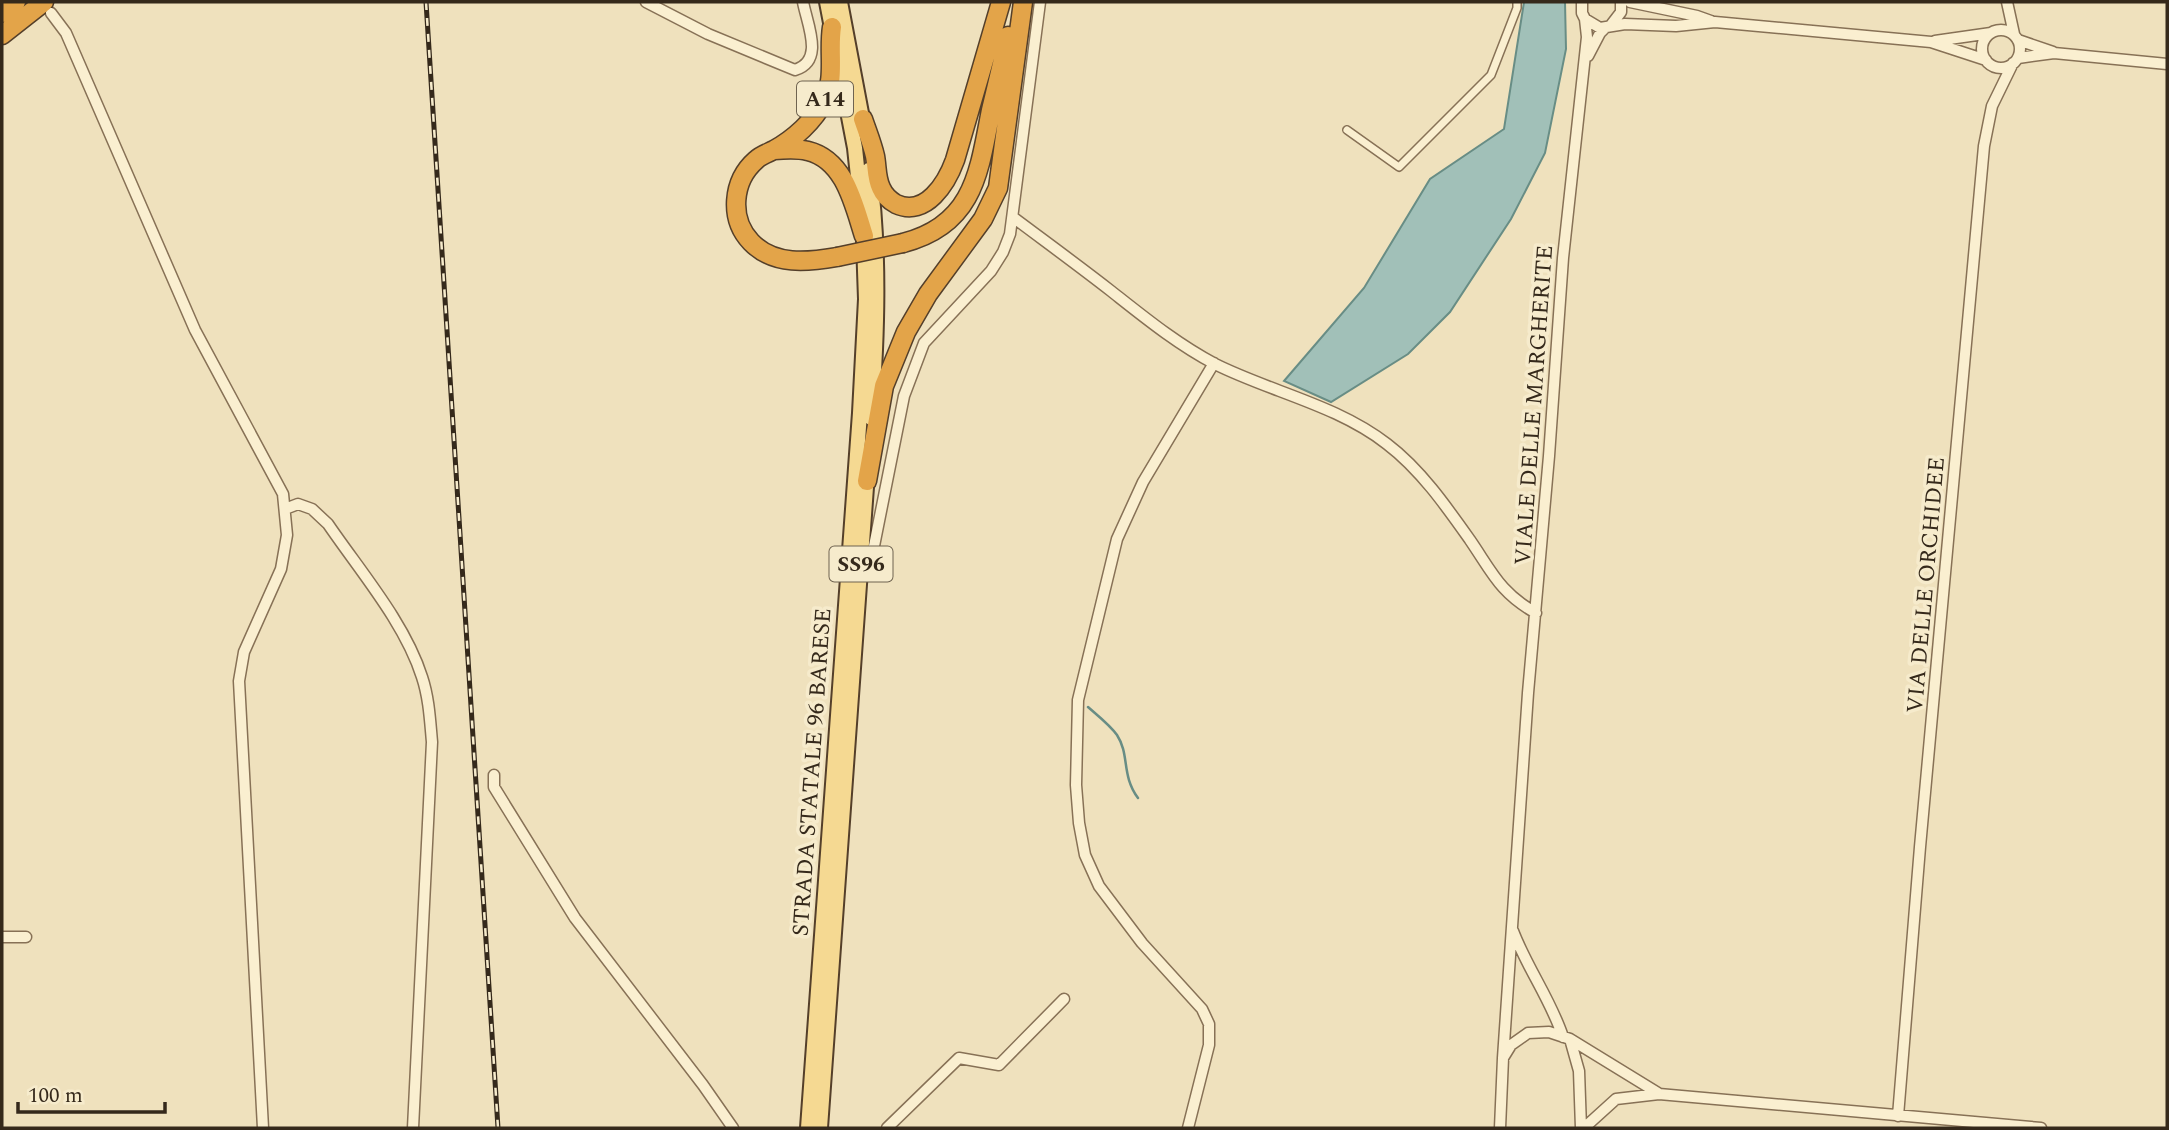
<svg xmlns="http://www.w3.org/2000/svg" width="2169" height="1130" viewBox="0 0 2169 1130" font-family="Spectral,serif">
	<rect width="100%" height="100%" fill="#efe1bd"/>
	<path fill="#a1c0b8" stroke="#688d85" stroke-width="2" d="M1524,2H1565L1566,49L1545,153L1511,219L1450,312L1408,354L1331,402L1284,381L1364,288L1430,179L1504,129Z"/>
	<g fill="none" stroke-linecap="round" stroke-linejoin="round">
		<path stroke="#688d85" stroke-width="2.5" d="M1088,707C1097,715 1110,725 1117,735C1130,755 1121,775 1138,798"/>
		<defs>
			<path id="pedestrian" d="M1347,130L1399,167L1491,75L1517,8V2"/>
			<path id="minor" d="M646,2L708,34L795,70C825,61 807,24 803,2
				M1582,2V13L1585,19L1600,28L1625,24L1676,26L1715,22L1931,42L1986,60
				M1630,2L1697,16L1711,21
				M2007,2L2014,34
				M51,13L66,33L195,330L283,494L287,535L281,569L244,652L239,681L263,1128
				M1611,25L1621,12V2
				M1982 49a19 19 0 1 1 38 0a19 19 0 1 1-38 0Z
				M2018,40L2053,52
				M1935,41L1991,33
				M1588,56L1600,33L1606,27
				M2018,58L2054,53L2167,64
				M1014,218C1046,242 1079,266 1111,291C1144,317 1177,344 1215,364C1271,392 1337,405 1387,444C1420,469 1446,506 1470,540C1492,572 1500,593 1536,613
				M285,509L298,504L312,509L328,524C360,571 405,623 422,677C429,698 430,720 432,742L413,1128
				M861,555L870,556L874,546L904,396L924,343L991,271L1003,252L1010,234L1040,2
				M494,775V787L575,918L703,1085L733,1128
				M1513,931C1527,968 1551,1000 1563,1037
				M2,937H26
				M1570,1039L1579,1071L1581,1128
				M1503,1058L1528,693L1549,456L1563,258L1587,37L1585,19
				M1898,1116L1920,847L1984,146L1992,106L2013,63
				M887,1128L959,1058L999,1065L1064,999
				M1188,1128L1209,1045V1024L1202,1009L1142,943L1099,886L1085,855L1079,823L1076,785L1078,700L1117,539L1143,482L1214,363
				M1500,1128L1503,1058L1511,1045L1528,1033L1549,1032L1570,1039L1658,1093
				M1584,1128L1616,1099L1659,1094L2041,1128"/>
			<path id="primary" d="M827,2L855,148L862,214
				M840,2L864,129
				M869,170C880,253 877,335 871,418
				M808,1128L860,413L866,299L864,242
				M820,1128L867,473"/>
			<path id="motorway" d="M2,13L16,2
				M832,27C828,53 836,77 824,101C814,121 794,139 774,150C768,153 761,155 756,160C732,181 729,219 751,242C774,266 808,262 837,257
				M2,35L44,2
				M863,119C867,131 872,143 875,156C877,166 876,178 881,188C884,195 889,200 896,204C926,218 947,182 955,160L1001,2
				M774,150C785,149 797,148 808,151C845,160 854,205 864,236
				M903,243C974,225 979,172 991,110C997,85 1003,61 1008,36
				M867,481L884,386L906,332L928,294L983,219L998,188L1023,2"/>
		</defs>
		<use href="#pedestrian" stroke="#877156" stroke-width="10"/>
		<use href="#minor" stroke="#877156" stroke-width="13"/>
		<use href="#primary" stroke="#543f2a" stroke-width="18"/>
		<use href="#motorway" stroke="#543f2a" stroke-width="21"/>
		<use href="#pedestrian" stroke="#faefd0" stroke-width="7"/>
		<use href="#minor" stroke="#faefd0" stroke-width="10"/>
		<use href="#primary" stroke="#f5d992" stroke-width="14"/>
		<use href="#motorway" stroke="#e3a449" stroke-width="18"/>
		<defs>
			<path id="rail" d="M426,2L498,1128"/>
		</defs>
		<use href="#rail" stroke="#35291b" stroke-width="5"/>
		<use href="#rail" stroke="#f6ebcc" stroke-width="2.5" stroke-dasharray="8" stroke-linecap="butt"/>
		<defs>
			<path id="motorway-bridge" d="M837,257L903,243"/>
		</defs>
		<use href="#motorway-bridge" stroke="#543f2a" stroke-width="21" stroke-linecap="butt"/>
		<use href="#motorway-bridge" stroke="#e3a449" stroke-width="18"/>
	</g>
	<g text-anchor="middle" stroke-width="7" stroke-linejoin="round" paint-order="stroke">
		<g fill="#f6ebcc" stroke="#6f6350" stroke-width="2">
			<rect x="797" y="81.5" width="56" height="35" rx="5"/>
			<rect x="829.5" y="546.5" width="63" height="35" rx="5"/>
		</g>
		<g font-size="21" font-weight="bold" fill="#35291b">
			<text x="825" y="106">A14</text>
			<text x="861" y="571">SS96</text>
		</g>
		<g font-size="23" fill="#35291b" stroke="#f6ebcc">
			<text transform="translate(1533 405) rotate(-86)" y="8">VIALE DELLE MARGHERITE</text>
			<text transform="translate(1925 585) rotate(-85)" y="8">VIA DELLE ORCHIDEE</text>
			<text transform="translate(811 772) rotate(-86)" y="8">STRADA STATALE 96 BARESE</text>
		</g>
	</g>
	<rect width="2169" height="1130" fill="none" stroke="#35291b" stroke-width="7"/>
	<path d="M18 1102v10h147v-10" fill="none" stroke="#35291b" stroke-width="3.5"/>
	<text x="28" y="1102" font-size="21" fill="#35291b" stroke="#f6ebcc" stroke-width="5" paint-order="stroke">100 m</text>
</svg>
